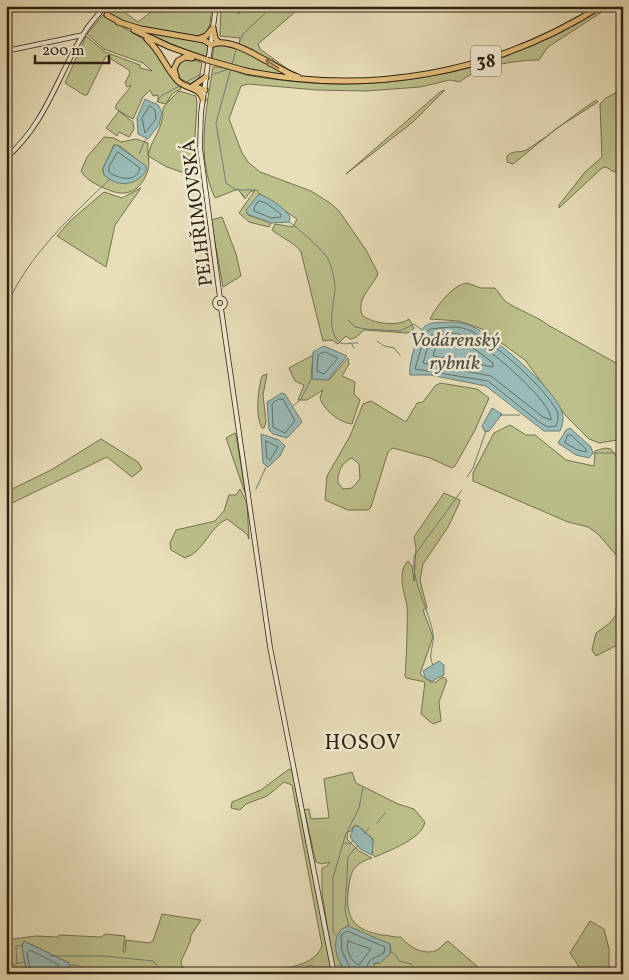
<svg xmlns="http://www.w3.org/2000/svg" width="629" height="980" viewBox="0 0 629 980" font-family="Vollkorn,serif">
	<rect width="100%" height="100%" fill="#e8deb9"/>
	<filter id="stains"><feTurbulence type="fractalNoise" baseFrequency=".004" numOctaves="4"/><feColorMatrix values="0 0 0 0 .2 0 0 0 0 .09 0 0 0 0 .02 0 0 0 .5 -.17"/></filter>
	<radialGradient id="worn" r=".72"><stop offset=".6" stop-color="#630" stop-opacity="0"/><stop offset="1" stop-color="#630" stop-opacity=".3"/></radialGradient>
	<path fill="#bcc08b" stroke="#74704e" fill-rule="evenodd" d="M111,6H116L138,22L151,12H163L165,6H212C210,18 212,34 198,36C166,32 134,29 106,12Z
		M221,6H232L239,14L240,6H302L258,44L260,49L289,70L287,71L253,50L239,45L240,38L220,36Z
		M603,6H611L548,47L539,60C516,60 477,66 460,82L450,80L420,87L366,91L317,90L248,84L241,86L229,119L242,153L248,162L260,172L311,191L330,203L339,211L366,250L378,273C374,286 356,297 362,315C373,324 398,327 409,319L414,328L412,331L407,333L364,330L355,338L350,339L346,336L338,344L332,340L323,341L301,252C297,244 280,237 272,230L275,224L293,227L297,219L260,194L248,215L271,223L269,227L249,222L239,213L255,190L250,192L245,199L238,189L215,198C196,157 206,110 213,67C224,66 236,72 246,75C267,79 289,81 311,83C415,90 515,62 603,6Z
		M103,15L148,42L180,85L181,89L173,93L166,104L179,91L196,96L197,103L194,154L196,177L167,167L148,156C150,142 160,133 162,119C164,113 161,109 166,104L158,102V95L153,96L150,90L143,97L133,119L119,111L133,122L134,129L129,137L119,132L117,136L106,128L119,111L115,108C118,99 127,94 131,85L127,87L125,83L130,73L129,70L106,56L87,95H84L65,83L86,36L105,52L140,65V68L152,71L143,63L104,49L87,34Z
		M138,30L204,42L208,47L206,58Z
		M216,44L241,50L289,76L251,70L212,60L214,45Z
		M190,58L202,63L199,80L191,84L181,79L176,72L178,69H175L183,59Z
		M623,89V172L620,168L614,172L606,167L602,168L559,208V205L585,172L602,157L600,104L606,98Z
		M445,90L413,122L346,174L440,92Z
		M596,100L598,102L557,128L513,164L507,162V156C514,149 521,154 528,149C552,134 573,115 596,100Z
		M104,137L114,138L121,142L136,139L148,143C147,151 150,162 148,170C141,192 126,198 106,189C96,184 87,181 81,171L87,157ZM114,145L120,146L146,167L126,184L114,181L103,172V168Z
		M141,188L115,225L106,267L57,236L70,221L104,192L122,198Z
		M222,217L236,254L241,276L223,287L211,220Z
		M467,283L481,288H495C499,292 501,297 505,301C519,311 535,315 548,325L623,367V439L599,443L589,439L566,416L525,360L482,329L459,321L430,319C436,307 452,285 467,283Z
		M313,355L311,378L329,380L348,358L349,364L342,376L355,382L354,394L360,400L352,424C340,423 322,409 320,397L323,390L307,400H298L304,385L295,381L289,368Z
		M267,374L263,395L266,422L264,428H262C255,417 258,388 262,376Z
		M440,383L477,389L489,398L475,430L455,466L452,468L430,458L393,448L388,452L371,507L368,510H348L325,500L327,476L350,436L363,404L371,401L406,422L417,403L423,402L435,386ZM352,458L359,464L360,479L352,488L343,489L338,483C337,472 342,462 352,458Z
		M510,425L526,435H535L566,460L594,466L595,451L605,448L611,449L618,459L623,461V563L598,534L588,527L568,522L473,481V473L494,433Z
		M235,433L236,435L246,496L226,438Z
		M101,439L138,462L142,469L132,477L107,457L6,506V492L51,470Z
		M240,489L247,503L249,539L247,534L227,519C209,527 205,551 185,558L171,550L170,543L176,530L215,521L224,511L229,495H236Z
		M444,493L460,500L459,504L448,527L423,564L420,580L427,608L423,610L433,637L420,674L430,682H436L443,677L447,680L439,702L441,721L433,724L421,714L425,682L406,678L405,675C406,671 408,612 407,606C404,592 397,572 408,561L412,566L414,581L416,548L414,537Z
		M623,576V642L596,656L592,650L596,633L610,623L616,615L617,590Z
		M289,769L292,770L332,974H313L317,972L316,969L311,965L306,967L311,974H268C286,966 314,967 322,946L292,785L284,782L267,796L246,804L240,810L231,808L232,802L261,790Z
		M352,772L356,783L398,804L414,809L425,822C422,839 390,850 375,857L372,854L373,839L358,826H354L350,832L348,831L347,839L359,851L372,858C352,864 350,873 348,893C346,920 355,930 382,935C389,935 395,938 401,937C408,946 422,955 435,951C440,949 444,943 448,941L486,974H415L406,970L374,974H335L322,893V868L327,866L330,862L322,864L316,862L304,810L309,809L311,819L329,818L324,779ZM346,926L390,944L391,952L380,963L373,964L374,971L352,973L342,965L337,953Z
		M162,914L201,920L191,935L190,942L181,961L182,966L191,974H60L68,968L69,963L24,941L22,947L27,974H6V940L36,936L58,937L59,935L101,937L106,934L125,936L123,952H125L126,940L149,943L153,941Z
		M590,921L604,929L609,949V974H580L578,965L570,953Z"/>
	<path fill="#99bbb7" stroke="#6e7d75" d="M145,99L158,105L162,112L159,125L148,139L138,134L137,118Z
		M115,144L146,166V171C135,187 117,187 104,175L103,168Z
		M259,194C268,197 285,208 290,217L289,222L271,223L247,214L246,210Z
		M452,322C458,322 465,323 471,326C493,335 555,389 562,412C564,418 563,425 560,431H544L486,386L430,375H410C408,366 417,332 425,326C431,321 444,323 452,322Z
		M324,346L347,356L328,380L312,379L313,352Z
		M282,393L285,394L302,422L287,438L273,434L269,430L267,402Z
		M492,408L502,414L489,431L485,432L482,426Z
		M570,428L591,447L593,453L589,458L576,455L558,443L566,430Z
		M261,434L279,440L285,446L280,456L268,467L263,463Z
		M439,661L444,665V675L432,681L426,679L423,671Z
		M354,826H358L373,840L372,855L360,849L350,837Z
		M348,926L390,944V954L380,963H374V971C366,971 358,975 350,973C336,968 327,932 348,926Z
		M24,941L69,963L70,966L60,974H27L22,947Z"/>
	<g fill="none" stroke-linecap="round" stroke-linejoin="round">
		<path stroke="#636d64" stroke-width="1" d="M150,106L155,110L156,119L145,133L142,118Z
			M118,152L140,168C137,183 118,179 109,172V167Z
			M259,201L266,203L281,214V217L271,218L254,211V208Z
			M452,327C459,327 465,328 471,331C495,343 545,388 557,411C559,417 558,421 556,426L548,427L539,422L488,381L415,369L426,332L431,329Z
			M452,333C460,334 467,336 474,340C490,350 553,402 551,420L543,417L491,376L423,363L431,336Z
			M458,341L476,350L493,363V367L433,356L437,342Z
			M325,352L338,358L324,374L317,371L318,355Z
			M279,399H283L295,421L285,433L273,427L272,404Z
			M568,435H571L586,449V452L578,450L565,443Z
			M266,441L278,447L270,460L267,458Z
			M348,941L371,949L359,965C351,962 345,949 348,941Z
			M31,974L27,953L30,950L59,965L58,974
			M353,974L342,951L341,935L347,931L385,947L384,953L370,960L363,974"/>
		<path stroke="#6e7d75" stroke-width="1" d="M239,43L243,34L273,6
			M232,65L236,50
			M231,68L216,123L226,183L236,190H257L260,195
			M214,74L229,69
			M184,83L201,74
			M156,103L161,96L181,85
			M139,154L146,139
			M239,191L244,196
			M289,222C297,227 324,251 328,259C332,267 335,280 335,289C334,304 326,329 339,342C344,346 352,342 358,343
			M8,304C25,259 75,212 110,179
			M348,320L355,327L366,329L400,331L414,324L422,330
			M7,338V342
			M377,341L384,346L394,348L400,355
			M351,343L354,348
			M293,406L301,399L311,379
			M500,415H520
			M593,453H623
			M467,477L473,468L486,431
			M256,489L266,467
			M433,665C427,655 435,644 433,634C429,608 411,583 414,556L462,490
			M377,823L385,813
			M364,834L369,828
			M345,843L349,844L353,841
			M349,926L345,911L348,857L357,846
			M336,935L333,932V878L345,836L359,808L363,788
			M391,952L395,954L399,961L411,964L420,974
			M50,956H104L153,961L164,974
			M17,963L16,946L23,945
			M69,965H77L99,974
			M336,968L342,964
			M6,972L15,964L24,962
			M322,974L329,971"/>
		<path stroke="#c3b898" stroke-width="5" stroke-dasharray="5 2.5" stroke-linecap="butt" d="M93,6L107,15"/>
		<defs>
			<path id="secondary" d="M216,6L201,113L200,148L220,298
				M6,51L83,35
				M6,158C48,121 57,75 86,30C91,22 99,14 105,6
				M215 303a5 5 0 1 1 10 0a5 5 0 1 1-10 0Z
				M221,308L270,647L334,974"/>
			<path id="primary" d="M107,15L120,22
				M118,22L141,29L204,40L211,45C232,33 277,71 298,77
				M213,28L215,38L219,43
				M134,30L170,47L207,60
				M147,39C161,51 165,68 178,81C186,89 200,87 203,99
				M198,39L206,36L213,28
				M246,71C370,96 494,74 601,6
				M176,76L174,69L178,61L185,57L192,58
				M193,86L205,90
				M193,86L206,77"/>
		</defs>
		<use href="#secondary" stroke="#2d1f12" stroke-width="5.5"/>
		<use href="#primary" stroke="#2d1f12" stroke-width="7"/>
		<use href="#secondary" stroke="#f0ead2" stroke-width="4"/>
		<use href="#primary" stroke="#e4bf7c" stroke-width="5"/>
		<defs>
			<path id="primary-bridge" d="M207,60L246,71"/>
		</defs>
		<use href="#primary-bridge" stroke="#2d1f12" stroke-width="7" stroke-linecap="butt"/>
		<use href="#primary-bridge" stroke="#e4bf7c" stroke-width="5"/>
	</g>
	<defs><path id="oneway-shaft" d="M-6 0H5M1.5-3L5.5 0L1.5 3" fill="none" stroke-width="1.6" stroke-linecap="round" stroke-linejoin="round" transform="scale(1.25)"/></defs>
	<use stroke="#886f47" href="#oneway-shaft" transform="translate(272 64) rotate(-147)"/>
	<g text-anchor="middle" stroke-width="5" stroke-linejoin="round" paint-order="stroke">
		<rect fill="#f0ead2" stroke="#685c4c" stroke-width="1" x="471" y="45.5" width="30" height="31" rx="4"/>
		<g font-size="18" font-weight="bold" fill="#2d1f12">
			<text x="486" y="67">38</text>
		</g>
		<g font-size="19" fill="#2d1f12" stroke="#f0ead2">
			<text transform="translate(196 213) rotate(-97)" y="7">PELHŘIMOVSKÁ</text>
		</g>
		<g font-size="20" font-style="italic" fill="#4d4e44" stroke="#f0ead2">
			<text x="455" y="346">Vodárenský<tspan x="455" dy="23">rybník</tspan></text>
		</g>
		<g font-size="21" letter-spacing="1" fill="#2d1f12" stroke="#f0ead2">
			<text x="363" y="749">HOSOV</text>
		</g>
	</g>
	<rect width="629" height="980" fill="none" stroke="#e8deb9" stroke-width="25"/>
	<rect x="8" y="8" width="614" height="965" fill="none" stroke="#2d1f12" stroke-width="2.5"/>
	<rect x="12" y="12" width="604" height="955" fill="none" stroke="#2d1f12"/>
	<path d="M35 55v8h74v-8" fill="none" stroke="#2d1f12" stroke-width="2.5"/>
	<text x="42" y="55" font-size="15" fill="#2d1f12" stroke="#f0ead2" stroke-width="4" paint-order="stroke">200 m</text>
	<rect width="100%" height="100%" filter="url(#stains)"/>
	<rect width="100%" height="100%" fill="url(#worn)"/>
</svg>
